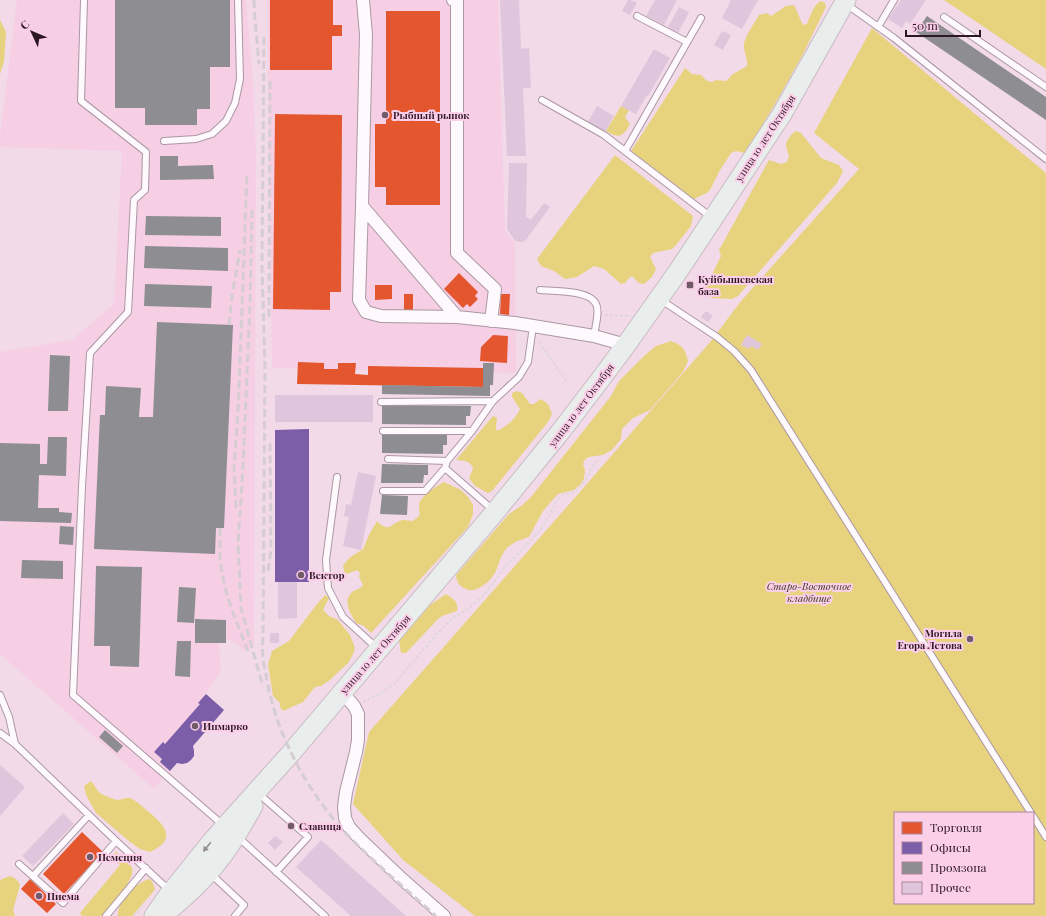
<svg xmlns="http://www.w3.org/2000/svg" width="1046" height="916" viewBox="0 0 1046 916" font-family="'Playfair Display',serif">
	<rect width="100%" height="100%" fill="#f2dae8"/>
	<path fill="#f6cfe5" d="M17,0H246L253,81L256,153L254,647L243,650L237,643L226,639V643H219L221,671L206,694L198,702L200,704L165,744L163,742L154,752L162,759L160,762L170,771L154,789L0,654V352L72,340L114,304L122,151L0,147V136Z
		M267,0H498L505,230L515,244L516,373L272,368Z"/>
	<path fill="#e7d37d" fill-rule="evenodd" d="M944,0H1046V69Z
		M821,1L825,3L826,7L803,54L775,104L745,153L736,151L731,153L720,170L710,190L707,193L694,199L631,151L685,68L692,74L701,75L707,81L712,82L716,80L726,81L733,74L747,66C748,58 743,51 744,44C746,34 754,24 759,15L767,13L771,16L786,6L794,5L803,25L807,24C810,16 814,4 821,1Z
		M0,20L6,32L4,62L0,74Z
		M872,28L1046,173V916H475L403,860L353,804L369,732L579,493L711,341L741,301L859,169L814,133ZM895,813H1033V903H895Z
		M621,106L629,110L625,117L630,124C623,137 619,139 606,131Z
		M795,131L801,133L821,158L839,165L843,171L837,183L738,296L732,299L712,298L703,293L721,256L719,250L769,160L781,164L787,162L789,155C783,143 787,140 795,131Z
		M615,155L693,216L691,226L676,245L672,249L653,253L650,257L656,269L652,277L644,284L639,283L632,276L628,279L625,283L621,284L604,269L594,266L577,277L565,279L554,271L541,266L537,259Z
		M671,341C683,346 685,348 688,361L683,372L650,410L633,418L622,429L621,439L612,450L603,455L588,457L584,461L583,465L585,470L584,479L580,485L574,490L558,494L543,511L529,537C521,540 513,542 507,548C499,556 499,568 493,576C488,583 475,594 466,589C459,586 457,583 456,575L509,514L521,506L531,497L611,396L619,381L644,356L656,346Z
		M517,391L522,393L530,404H534L541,399L548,404L552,414L548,422L492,491L488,493L475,486L469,478L473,469C471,460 464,461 456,460L493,416L497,418L496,427L497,431C506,427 516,419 520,409L512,397V393Z
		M444,482L461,490L468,497L473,505V514L468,527L371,633L364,626L356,623C351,614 342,602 352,592C356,589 360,590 363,585L359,577L360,573L357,570L347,574L344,571L343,566L349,558L363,549L370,533L377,521C389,533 389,525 400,521C403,519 409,521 413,521L420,515C419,512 419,508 419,505C420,496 437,486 444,482Z
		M446,594C453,599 459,601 457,611L442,616L438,619L406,653H401L399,640L430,605Z
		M325,595L329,598L323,610L329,616L338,620L350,635L355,648L354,652L349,662L330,680L321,686L315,687L303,702L283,711L280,707V703L273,696L268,664L272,651L289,641L317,604Z
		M91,781C94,784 97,791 100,793C103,795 115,800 118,800C122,800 126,797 130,798C137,801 145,809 150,813C168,828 175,840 150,852L140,849L130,842L96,813L86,795L84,786Z
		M116,852C121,856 129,862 132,868C136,879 110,907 103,916H82L80,913L120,865L111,857Z
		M10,876C15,878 18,880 20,885L13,910L15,916H0V881L2,879Z
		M149,879L152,881L155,889L153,892L132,916H118C117,901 136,883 149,879Z"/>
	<path fill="#e4572e" d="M270,0H333V25H342V36H332V70H270Z
		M386,11H440V205H386V187H375V124H386Z
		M275,114L342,115L341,292H330V310L273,309Z
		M459,273L478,292L475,296L478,299L470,307L467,304L463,308L444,289Z
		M375,285H392V299L375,300Z
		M404,294H413V311H404Z
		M501,294H510L509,315L500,314Z
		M493,335L508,336L507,363L480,361L481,347Z
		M298,362L324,363V369H338V363H356L355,374L368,375V366L483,368V387L297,384Z
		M82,832L103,852L64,894L43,874Z
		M30,879L56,904L47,913L21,889Z"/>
	<path fill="#7b5ea7" d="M309,429V582H275V430Z
		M206,694L224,710L193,746L194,751V756L191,760L187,763L182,764L177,763L170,771L160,762L162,759L154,752L163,742L165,744L200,704L198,703Z"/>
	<path fill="#8d8d92" d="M115,0H230V67H210V109H197V125H145V108H115Z
		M927,16L1046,97V120L916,32Z
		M160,156H178V166L213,165L214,179L160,180Z
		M146,216L221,217V236L145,235Z
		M145,246L228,248V271L144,268Z
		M145,284L212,286L211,308L144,306Z
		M157,322L233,325L224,528H216L215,554L94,549L100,415H105L106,386L141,388L139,417H153Z
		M50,355L70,356L68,411H48Z
		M483,363H494L493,385H490V396L382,394V385L483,387Z
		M382,405L471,406L470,416H466V425L382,424Z
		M382,434L447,435V445H443V454L382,453Z
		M48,437H67L66,476L39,475L38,508H59V512L72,513L71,523L0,521V443L40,444V464H47Z
		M382,464L428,465V475H424L423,483H381Z
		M382,495L408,496L407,515L380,514Z
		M60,526L74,527L73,545L59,544Z
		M22,560L63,561V579L21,578Z
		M96,566L142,567L139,667L110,666V646H94Z
		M179,587L196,588L194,623L177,622Z
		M195,619L226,620V643H195Z
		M177,641H191L190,677L175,676Z
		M105,730L123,746L117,753L99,737Z"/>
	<path fill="#dfc6dc" d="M500,0H519L521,49L529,48L531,88H523L526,156H507Z
		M628,0H630L637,3L630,15L622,11Z
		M655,0H677L664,25L646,16Z
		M731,0H758L742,29L722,18Z
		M901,0H926L910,24L906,21L902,28L888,19Z
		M679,7L689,12L678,33L668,27Z
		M722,31L731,35L723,50L714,45Z
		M654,49L670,58L648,96L647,95L636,114L621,106Z
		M597,106L614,116L605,132L588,122Z
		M509,163H527L526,217L531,220L544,203L550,207L525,241L521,242L515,241L507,229Z
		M706,311L713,316L708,322L701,317Z
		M747,335L762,344L758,350L751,346L749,349L741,345Z
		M275,395H373V422H275Z
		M358,472L376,476L361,550L343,546L349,517L344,516L346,504L351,505Z
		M278,582H297V618L278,619Z
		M270,633H279V643H270Z
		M0,765L25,787L0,816Z
		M63,813L74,824L33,866L22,856Z
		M275,836L283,842L275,850L268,843Z
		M321,840L406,916H351L296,867Z"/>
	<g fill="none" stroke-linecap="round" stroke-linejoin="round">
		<defs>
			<path id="service" d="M84,0L81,101L146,152L145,190L134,200L128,312L90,353L82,487L73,695L223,825
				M846,4L894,38L1046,159
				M637,16L687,42
				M944,17L1046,87
				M878,27L894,0
				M542,100L604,135L711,217
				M164,141L196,139L212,134L226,121L235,103L240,79L238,0
				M625,151L701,18
				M540,290C553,291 590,290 596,304C600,311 595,328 594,336
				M661,300L717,337L734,351L751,370L1031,813
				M381,402L493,401
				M383,431H472
				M388,459L447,461
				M337,477L326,560L328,588L343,617L378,649
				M383,491H425L445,468
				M494,511L445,468L447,461L472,431L493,401L519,377L528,362L533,326
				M0,695L9,717L15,744
				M0,733L15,744L116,841L170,891
				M259,794L308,837L276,872
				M1033,816L1046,837
				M238,837L325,916
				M19,864L63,903L116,841
				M211,874L244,905L235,916
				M33,876L89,815
				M106,916L146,868"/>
			<path id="minor" d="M363,0L366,35L362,206L457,317L515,323L594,336L626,345
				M453,0H457V253L495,289L491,321
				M362,206L359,300L366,312L381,316L457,317
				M342,692L354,706L358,714V740L356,752L346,792L344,807L345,818L349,827L359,838L402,879L444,916"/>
			<path id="primary" d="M164,914C192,892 218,866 236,835C242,826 247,816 253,806
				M154,916L168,896L213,840L291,753L495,512L561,431L603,376L626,345L679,270L782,114L846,0"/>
		</defs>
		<use href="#service" stroke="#ab97a3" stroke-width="8"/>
		<use href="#minor" stroke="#ab97a3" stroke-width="14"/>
		<use href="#primary" stroke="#c8bac3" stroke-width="21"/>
		<path stroke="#dfd7dc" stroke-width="2" stroke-dasharray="3 2" stroke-linecap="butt" d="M605,315L631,316
			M539,342L567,382
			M363,702L380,694L395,683L442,628L454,617L468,609L482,597L494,582L504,568L531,540L542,528L558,499L563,495L574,492L579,488L586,480L593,466L599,458
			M134,916L142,908"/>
		<use href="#service" stroke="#fdf9fc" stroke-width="6"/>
		<use href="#minor" stroke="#fdf9fc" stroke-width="12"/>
		<use href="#primary" stroke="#e9eeec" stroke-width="19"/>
		<path stroke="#d5cdd2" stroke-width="3" stroke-dasharray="8 4" stroke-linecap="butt" d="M254,0L255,19L259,64
			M264,37L262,267L265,367L263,633C263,641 262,649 263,657C263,663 265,669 266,675C275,731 304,786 342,829C371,860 404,887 436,916
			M252,210L250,304L243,468L238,544L241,608L263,687
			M269,317L270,79
			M229,325L232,296L240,250
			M236,508L234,467L238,413L247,174
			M220,528C220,543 219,557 222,572C226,599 238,625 248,651
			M268,571L271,550L270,442"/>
	</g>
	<defs><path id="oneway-solid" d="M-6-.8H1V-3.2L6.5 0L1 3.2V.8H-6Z"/></defs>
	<use fill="#948d92" href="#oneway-solid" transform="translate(207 847) rotate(129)"/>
	<g fill="#715b69" stroke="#fccfe9" stroke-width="1.5">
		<circle cx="385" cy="115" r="4"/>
		<rect x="686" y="281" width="8" height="8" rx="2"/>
		<circle cx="301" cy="575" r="4"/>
		<circle cx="970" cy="639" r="4"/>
		<circle cx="195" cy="726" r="4"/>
		<circle cx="291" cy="826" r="4"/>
		<circle cx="90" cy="857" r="4"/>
		<circle cx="39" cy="896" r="4"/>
	</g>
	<g text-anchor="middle" stroke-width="4" stroke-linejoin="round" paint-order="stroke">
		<g font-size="10" font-weight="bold" fill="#2c1724" stroke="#fccfe9" text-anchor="start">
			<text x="393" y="119">Рыбный рынок</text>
			<text x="698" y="283">Куйбышевская<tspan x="698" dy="12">база</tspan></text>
			<text x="309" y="579">Вектор</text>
			<text x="962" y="637" text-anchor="end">Могила<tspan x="962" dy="12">Егора Летова</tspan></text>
			<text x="203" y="730">Инмарко</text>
			<text x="299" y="830">Славица</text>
			<text x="98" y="861">Немеция</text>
			<text x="47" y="900">Нисма</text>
		</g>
		<g font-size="10" fill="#2c1724" stroke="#fccfe9">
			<text transform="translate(765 138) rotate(-57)" y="4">улица 10 лет Октября</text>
			<text transform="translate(581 405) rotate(-53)" y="4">улица 10 лет Октября</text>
			<text transform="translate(375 654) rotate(-49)" y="4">улица 10 лет Октября</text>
		</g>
		<g font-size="10" font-style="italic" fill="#3a381f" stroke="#fccfe9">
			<text x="809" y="590">Старо-Восточное<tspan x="809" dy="12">кладбище</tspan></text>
		</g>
	</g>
	<rect x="894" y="812" width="140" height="92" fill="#fccfe9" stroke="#a9859a"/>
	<rect x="902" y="822" width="20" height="12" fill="#e4572e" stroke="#a9859a"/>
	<text x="930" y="832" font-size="12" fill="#2c1724">Торговля</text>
	<rect x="902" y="842" width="20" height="12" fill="#7b5ea7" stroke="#a9859a"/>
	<text x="930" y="852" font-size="12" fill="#2c1724">Офисы</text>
	<rect x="902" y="862" width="20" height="12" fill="#8d8d92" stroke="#a9859a"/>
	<text x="930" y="872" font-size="12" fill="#2c1724">Промзона</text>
	<rect x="902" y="882" width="20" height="12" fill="#dfc6dc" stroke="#a9859a"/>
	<text x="930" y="892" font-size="12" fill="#2c1724">Прочее</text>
	<g transform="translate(32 32) rotate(314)" stroke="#fccfe9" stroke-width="3" paint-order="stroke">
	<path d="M0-3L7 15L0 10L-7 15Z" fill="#2c1724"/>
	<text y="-6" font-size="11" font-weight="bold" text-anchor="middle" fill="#2c1724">С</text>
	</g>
	<path d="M906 30v6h74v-6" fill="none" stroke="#2c1724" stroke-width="2"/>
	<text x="912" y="30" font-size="12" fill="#2c1724" stroke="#fccfe9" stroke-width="3" paint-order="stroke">50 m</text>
</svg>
